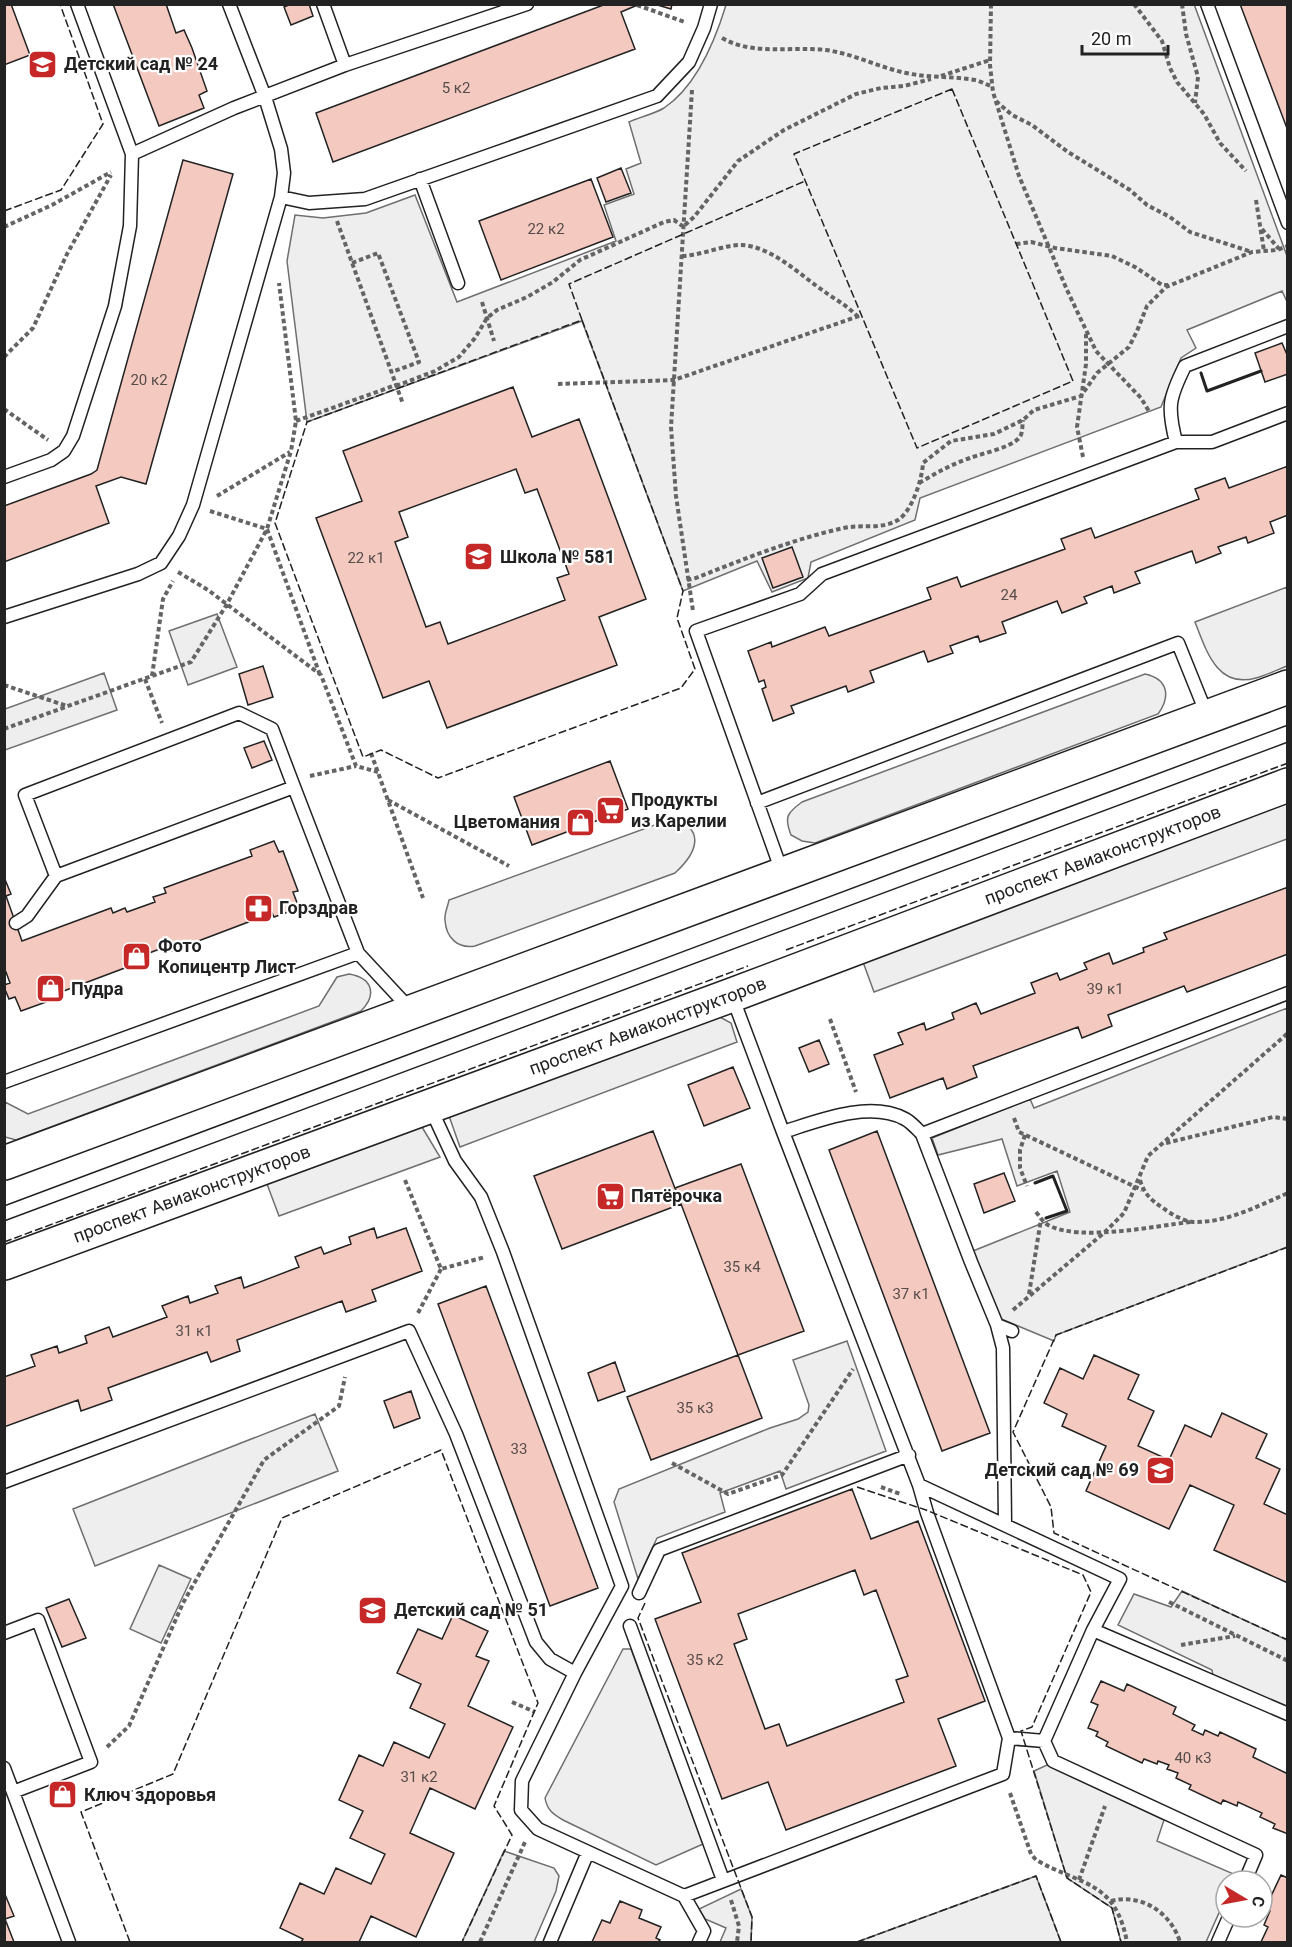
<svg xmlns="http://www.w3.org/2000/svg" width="1292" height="1947" viewBox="0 0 1292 1947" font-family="Roboto,sans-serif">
	<rect width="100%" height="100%" fill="#fff"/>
	<path fill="#eee" stroke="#6f6f6f" stroke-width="1.5" d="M1194,4L1287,256L1288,304L1282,291L1187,330L1196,348L1181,358L1161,407L920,498L915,520L811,562L808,578L772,592L757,561L683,591L582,321L307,422L287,261L295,215L323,218L366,213L415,195L457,302L616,241L604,205L634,194L626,169L641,163L629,122C640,117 654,114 664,108C697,86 715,41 726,5Z
		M1287,587V666C1277,670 1267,675 1256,678C1217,689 1206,650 1195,622Z
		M217,614L237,667L188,685L169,631Z
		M104,673L117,710L5,750V709Z
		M1145,674C1168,679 1171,696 1158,714L815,843L802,841L791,835C784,817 787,813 802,802Z
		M1287,803V839L874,992L863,962Z
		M671,819C707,828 697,853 675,873L475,946C458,949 446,938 445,920C444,914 448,906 449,900Z
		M349,974C373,978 377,995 361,1011L16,1140L5,1137V1102L28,1114L319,1006L337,977Z
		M1287,1008V1247L1056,1335L1054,1341L999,1318L973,1251L1070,1212L1057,1171L1017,1186L1002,1139L938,1155L932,1138L1030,1099L1034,1108Z
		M718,1016L731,1023L737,1042L460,1147L449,1116Z
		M422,1127L440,1157L279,1216L267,1184Z
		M847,1341L886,1451L786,1489L780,1471L720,1493L725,1512L657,1538L638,1579L614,1502L619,1489L770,1428L798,1419L808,1412L809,1405L793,1360Z
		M315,1414L338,1471L95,1566L73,1509Z
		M159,1565L191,1579L161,1643L130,1629Z
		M1182,1591L1287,1640V1708L1213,1676L1212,1670L1118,1625L1134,1594L1171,1607Z
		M623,1649H631L703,1844L656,1865L563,1820C553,1814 547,1810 545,1798Z
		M1047,1765L1164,1820L1157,1841L1236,1875L1233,1881H1226V1897L1206,1942H1121L1112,1908L1067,1878L1034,1771Z
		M504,1851L554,1868L559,1876L556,1891L534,1942H462Z
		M1036,1876L1061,1942H857Z
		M741,1889L752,1917L751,1942H720L726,1928L705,1919L699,1909Z"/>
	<path fill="#f3c9c0" stroke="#222" stroke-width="1.5" fill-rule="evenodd" d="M4,4H11L30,55L4,65Z
		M113,4H166L176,33L184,30L192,48L207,91L199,95L204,108L159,126Z
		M291,4H309L313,16L291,25L284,7Z
		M606,4H640L621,12L635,49L333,162L316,113Z
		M654,4H672L671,9Z
		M1240,4H1288V131Z
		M183,160L233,174L146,484L121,477L96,486L109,523L4,562V506L91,474L97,470Z
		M621,168L631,193L606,202L597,178Z
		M591,179L613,237L501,280L479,221Z
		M1282,343L1288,357V374L1265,382L1255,353Z
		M513,387L532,437L579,419L646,599L599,617L617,665L447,728L429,681L383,698L316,518L362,501L343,451ZM516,469L525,493L537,489L569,574L557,578L565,600L448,644L440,622L426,627L395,542L408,537L399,512Z
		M1288,466V515L1270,522L1274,533L1248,543L1246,537L1218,547L1221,553L1196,563L1192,551L1135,572L1140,583L1114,593L1112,586L1084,597L1087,603L1062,613L1057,601L1002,622L1006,633L980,642L978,636L950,646L953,653L928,662L924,651L870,671L874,682L848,692L846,686L791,706L794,713L773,721L762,689L766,687L764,680L759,682L748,651L771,642L772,647L825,627L829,636L931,599L927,588L957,577L961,587L1065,549L1061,539L1091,528L1095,538L1199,499L1195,489L1225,478L1229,488Z
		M792,547L803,577L773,588L762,558Z
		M263,666L273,697L248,705L239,674Z
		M264,741L272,760L252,768L244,748Z
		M610,761L628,809L532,845L514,797Z
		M274,841L279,852L283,851L298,891L293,892L299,908L274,917L272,913L172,951L170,945L144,955L146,960L45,998L46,1002L21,1011L15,997L9,999L4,987V985L10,983L6,972L4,973V877L11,894L6,896L22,941L111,908L113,913L125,908L127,912L155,902L153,897L166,893L164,888L252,856L250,850Z
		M1288,887V954L1187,992L1184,986L1108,1015L1112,1026L1082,1038L1078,1027L973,1066L977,1077L947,1089L943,1078L890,1098L874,1055L903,1044L898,1033L924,1023L926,1030L954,1019L952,1013L976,1003L981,1014L1035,993L1031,983L1057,973L1060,980L1087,969L1084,963L1109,953L1113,964L1144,952L1143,948L1167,939L1164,933Z
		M819,1040L829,1064L809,1072L799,1048Z
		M733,1067L750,1108L704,1126L688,1085Z
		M653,1131L681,1204L562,1249L534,1176Z
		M877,1131L990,1433L942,1451L829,1150Z
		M741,1164L804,1331L738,1355L675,1188Z
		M1004,1173L1015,1201L984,1213L974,1184Z
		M374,1228L377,1238L406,1228L422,1271L372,1290L376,1301L346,1312L342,1301L237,1340L240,1351L211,1362L207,1352L108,1388L112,1400L81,1411L78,1400L4,1427V1377L35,1366L31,1355L57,1346L59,1353L87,1343L85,1336L109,1327L113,1337L167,1317L162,1306L188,1296L190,1303L218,1293L215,1286L241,1277L244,1288L299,1267L295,1257L321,1247L324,1254L351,1244L349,1237Z
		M486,1286L598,1588L550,1606L438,1304Z
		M738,1355L762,1418L651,1460L627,1397Z
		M1094,1355L1139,1375L1128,1399L1154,1411L1138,1446L1169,1460L1185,1425L1211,1437L1222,1413L1267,1434L1256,1458L1280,1469L1264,1504L1288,1515V1583L1214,1550L1234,1505L1190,1485L1169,1529L1086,1491L1106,1446L1062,1426L1067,1414L1044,1403L1060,1368L1083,1379Z
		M615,1362L625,1391L598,1401L588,1373Z
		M411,1391L420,1418L394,1428L384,1401Z
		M852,1489L871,1539L918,1521L985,1701L938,1719L956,1766L786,1830L768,1782L722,1799L655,1619L701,1602L682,1553ZM855,1570L864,1595L876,1590L908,1676L896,1680L904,1702L787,1746L779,1724L765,1729L734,1644L747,1639L738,1614Z
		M69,1599L86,1638L62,1647L46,1608Z
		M453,1615L488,1631L476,1656L489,1661L468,1706L513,1727L475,1809L430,1788L410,1833L454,1853L416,1937L371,1916L359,1942H301L303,1939L280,1928L300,1883L324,1894L336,1868L371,1884L385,1854L350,1838L363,1811L339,1800L359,1755L383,1766L394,1742L429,1758L445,1724L410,1708L421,1684L397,1673L418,1629L442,1639Z
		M1101,1681L1124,1691L1127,1684L1176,1707L1173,1714L1195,1725L1192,1730L1203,1735L1205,1730L1218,1736L1220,1732L1256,1749L1253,1757L1286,1773L1288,1771V1834L1273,1828L1275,1824L1260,1817L1262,1813L1238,1802L1237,1806L1223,1800L1221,1804L1189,1789L1191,1785L1176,1778L1178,1773L1167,1769L1169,1765L1158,1761L1157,1764L1144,1759L1142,1763L1106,1746L1108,1742L1096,1736L1098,1732L1088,1728L1098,1705L1091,1702Z
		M57.5 1795a5.5 5.5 0 1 1 11 0a5.5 5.5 0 1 1-11 0Z
		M1281,1875L1288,1878V1942H1261L1268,1927L1264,1925L1270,1911L1265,1909Z
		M4,1892L14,1916L5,1919L14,1942H4Z
		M620,1901L642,1910L639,1918L661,1927L656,1938L660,1940L658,1942H592L602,1920L610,1923Z"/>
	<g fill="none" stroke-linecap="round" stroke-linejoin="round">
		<defs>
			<path id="lane" d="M323,4L345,65
				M1207,4L1288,223
				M132,154L234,108L345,65L527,4
				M420,179L458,283
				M281,197L309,203L365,199L657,96L689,62L704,28L711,4
				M1176,442C1167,407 1169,398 1185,366L1288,326
				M4,477L51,460L64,451L73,436L115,306L130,226L132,154L77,4
				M4,617L138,574L161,563L179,536L193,505L281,197L284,173L281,149L265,97L229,4
				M757,803L1178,643L1207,715
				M782,872L696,631L800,594L822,574L1176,442H1212L1288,413
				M56,876L25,795L239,713L272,729L294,787
				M16,923L27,916L56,876L294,787L358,953
				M732,996L783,1132L919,1485L1120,1579L1093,1630L1288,1714
				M4,1082L358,953L410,1009
				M430,1107L455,1161L481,1197L503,1252L622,1586L575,1673L522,1781L521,1810L538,1829L588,1852L550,1942
				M783,1132C818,1121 869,1100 905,1119C911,1122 917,1129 922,1134
				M997,1325L1012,1331
				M4,1482L409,1331L456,1434L536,1642L550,1659L575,1673
				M1005,1524L1003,1348L997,1325L971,1262L922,1134L1288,993
				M639,1593L659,1550L909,1455
				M630,1626L723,1880
				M1093,1630L1044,1741L1053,1761L1256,1855L1245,1881
				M4,1633L38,1620L91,1762L13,1792
				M1009,1738L1044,1741
				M4,1768L69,1942
				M588,1852L684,1896L704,1931L699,1942
				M684,1896L1003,1774L1009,1738L927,1513L919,1485
				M1218,1942L1229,1917"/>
			<g id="secondary">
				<path d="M4,1163L1288,687"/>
				<path id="s1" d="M4,1263L732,995L1288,785"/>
			</g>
		</defs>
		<use href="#lane" stroke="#222" stroke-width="15"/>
		<use href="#secondary" stroke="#222" stroke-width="36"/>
		<path stroke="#646464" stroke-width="4" stroke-dasharray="4.5 3" stroke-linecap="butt" d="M991,4L990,65L993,92L1019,176L1067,290L1096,351L1141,398L1150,413
			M1134,4L1162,41L1170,68L1177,82L1204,114L1220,143L1246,171
			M1182,4L1186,34L1198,77L1195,103
			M637,5L685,22
			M722,38C754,56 791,46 826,50C854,54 878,67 906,73C929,78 952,76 975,80C981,81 986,85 992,86
			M941,76L990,60
			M692,90L671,427L676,496L693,611
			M996,101L1012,115L1032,125L1068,152L1130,190L1147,205L1170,217L1190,232L1252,252
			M1256,200L1264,251
			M337,221L403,404
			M685,225L694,217L738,161L784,130L856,94L881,88L904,86L931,79
			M4,227L52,205L111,172
			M1262,229L1279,249
			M1016,244L1031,242L1055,248L1112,256L1135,267L1162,285H1168
			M682,256C703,255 723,245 741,245C772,246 801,276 825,292C836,300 848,306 858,317
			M352,263L378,253L419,362L392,372
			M482,302L494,341
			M4,357L33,328L67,254L111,175
			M558,384L674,380L862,315
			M396,386L435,371L459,357L475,338L487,318L497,310L527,297L553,282L580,260L664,222L674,220L684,227
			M4,409L48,440
			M296,421L396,385
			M1083,457L1077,427L1086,364V334
			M919,483C936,473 952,464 970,458C983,453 1010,448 1019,438C1023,434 1022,426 1023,420
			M217,496L290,452
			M210,511L267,529L320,675
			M178,572L208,590L321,675L356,766L378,772
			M687,580L696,578C744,559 793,539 844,528C862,524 881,530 898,520C912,511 922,480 923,463L951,441L994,434L1023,420L1034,410L1081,396L1097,373L1129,347L1137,331L1147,306L1166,287L1252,252L1277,250L1288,246
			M152,676L163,599L173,581
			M145,679L162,723
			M4,685L67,706
			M4,729L191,662L227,604L267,529L291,451L296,421L279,283
			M371,753L423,898
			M310,776L356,766
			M388,800L509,866
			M830,1019L856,1092
			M1014,1118L1019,1132L1142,1190
			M1025,1135L1020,1150V1168L1027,1186
			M1166,1143L1273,1117L1288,1119
			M405,1180L441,1269L485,1257
			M1140,1180C1144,1194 1151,1200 1163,1208C1171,1214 1183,1221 1193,1222C1226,1223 1258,1206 1288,1193
			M1036,1212C1040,1217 1043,1222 1048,1225C1079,1242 1155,1226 1190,1222
			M1029,1294L1041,1219
			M1013,1310L1105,1232L1124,1213L1148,1156L1288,1033
			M418,1313L441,1269
			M672,1463L728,1494L782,1475L853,1369
			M881,1487L900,1494
			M1169,1602L1288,1661
			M1181,1645L1235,1636
			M512,1702L535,1712
			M107,1747L129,1726L183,1603L264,1460L339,1406L345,1377
			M1010,1793L1031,1854L1036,1860C1082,1886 1115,1880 1127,1942
			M1079,1880L1105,1806
			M731,1900L739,1926L737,1942
			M1111,1901C1142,1893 1171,1913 1180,1942
			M480,1942L525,1842"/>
		<use href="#lane" stroke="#fff" stroke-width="12"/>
		<use href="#secondary" stroke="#fff" stroke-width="33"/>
		<path stroke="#222" stroke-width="1.5" d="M4,1206L1288,725
			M4,1221L1288,742"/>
		<path stroke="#222" stroke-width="1.5" stroke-dasharray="8 3" stroke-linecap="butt" d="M952,89L1073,381L917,448L794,154Z
			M4,211L61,190L103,124L60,4
			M582,320L683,591L677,618L695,669L681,688L438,778L381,750L363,757L275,523L307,422Z
			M582,320L569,284L805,181
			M786,950L1288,763
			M4,1242L748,966
			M1288,1247L1056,1335L1013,1432L1051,1507L1054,1533L1288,1640
			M857,1487L926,1510L1083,1575L1091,1592L1032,1727L1021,1731L1067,1878L1112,1908L1121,1942
			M645,1603L638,1618L752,1917L751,1942
			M130,1942L81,1812L173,1774L282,1518L441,1450L538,1703L494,1806L512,1835L462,1942
			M857,1942L1036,1876L1061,1942"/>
		<path stroke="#222" stroke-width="3" d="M1201,373L1207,391L1261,371
			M1035,1183L1053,1176L1067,1211L1046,1218"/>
	</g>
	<defs>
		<symbol id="school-square" viewBox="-11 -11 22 22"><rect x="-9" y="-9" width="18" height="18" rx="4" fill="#c62828" stroke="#fff"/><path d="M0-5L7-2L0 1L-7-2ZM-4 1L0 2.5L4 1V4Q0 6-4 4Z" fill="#fff"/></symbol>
		<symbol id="supermarket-square" viewBox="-11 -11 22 22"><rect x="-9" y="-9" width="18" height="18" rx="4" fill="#c62828" stroke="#fff"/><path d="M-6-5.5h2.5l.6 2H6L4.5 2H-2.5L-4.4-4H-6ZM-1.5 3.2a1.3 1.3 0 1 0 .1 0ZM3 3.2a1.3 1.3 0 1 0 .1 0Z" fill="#fff"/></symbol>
		<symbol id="shop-square" viewBox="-11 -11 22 22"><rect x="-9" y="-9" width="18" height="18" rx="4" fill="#c62828" stroke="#fff"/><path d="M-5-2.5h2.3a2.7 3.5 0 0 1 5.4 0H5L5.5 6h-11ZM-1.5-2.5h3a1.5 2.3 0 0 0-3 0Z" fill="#fff"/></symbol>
		<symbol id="pharmacy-square" viewBox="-11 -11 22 22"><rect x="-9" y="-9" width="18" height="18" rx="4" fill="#c62828" stroke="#fff"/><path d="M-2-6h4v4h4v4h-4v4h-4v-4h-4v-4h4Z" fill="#fff"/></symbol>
	</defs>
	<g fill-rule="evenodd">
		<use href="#school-square" x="26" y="48" width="33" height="33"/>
		<use href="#school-square" x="462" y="540" width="33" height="33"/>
		<use href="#supermarket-square" x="594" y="794" width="33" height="33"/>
		<use href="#shop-square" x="564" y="806" width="33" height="33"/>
		<use href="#pharmacy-square" x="242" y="892" width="33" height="33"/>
		<use href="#shop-square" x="120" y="940" width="33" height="33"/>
		<use href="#shop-square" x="34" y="972" width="33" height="33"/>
		<use href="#supermarket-square" x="594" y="1180" width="33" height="33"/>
		<use href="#school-square" x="1144" y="1454" width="33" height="33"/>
		<use href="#school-square" x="356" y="1594" width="33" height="33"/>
		<use href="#shop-square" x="46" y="1778" width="33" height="33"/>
	</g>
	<g text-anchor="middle" stroke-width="4.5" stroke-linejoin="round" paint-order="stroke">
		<g font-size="15" fill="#564c4a">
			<text x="456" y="93">5 к2</text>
			<text x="546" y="234">22 к2</text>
			<text x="149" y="385">20 к2</text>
			<text x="366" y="563">22 к1</text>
			<text x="1009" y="600">24</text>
			<text x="1105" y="994">39 к1</text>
			<text x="742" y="1272">35 к4</text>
			<text x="911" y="1299">37 к1</text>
			<text x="194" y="1336">31 к1</text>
			<text x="695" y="1413">35 к3</text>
			<text x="519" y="1454">33</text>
			<text x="705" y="1665">35 к2</text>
			<text x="1193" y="1763">40 к3</text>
			<text x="419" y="1782">31 к2</text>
		</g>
		<g font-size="18" font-weight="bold" fill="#222" stroke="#fff" text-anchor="start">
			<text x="64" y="70">Детский сад № 24</text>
			<text x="500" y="563">Школа № 581</text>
			<text x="631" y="806">Продукты<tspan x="631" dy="21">из Карелии</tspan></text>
			<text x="560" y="828" text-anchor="end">Цветомания</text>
			<text x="279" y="914">Горздрав</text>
			<text x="158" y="952">Фото<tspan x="158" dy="21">Копицентр Лист</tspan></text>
			<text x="71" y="995">Пудра</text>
			<text x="631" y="1202">Пятёрочка</text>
			<text x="1139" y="1476" text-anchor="end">Детский сад № 69</text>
			<text x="394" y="1616">Детский сад № 51</text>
			<text x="84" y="1801">Ключ здоровья</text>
		</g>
		<g font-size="18" fill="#222" stroke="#fff">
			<text dy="6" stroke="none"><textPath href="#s1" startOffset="1172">проспект Авиаконструкторов</textPath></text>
			<text dy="6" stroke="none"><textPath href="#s1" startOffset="686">проспект Авиаконструкторов</textPath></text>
			<text dy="6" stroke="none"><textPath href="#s1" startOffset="200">проспект Авиаконструкторов</textPath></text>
		</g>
	</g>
	<rect width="1292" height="1947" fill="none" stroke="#222222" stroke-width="12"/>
	<g transform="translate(1244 1899) rotate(100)"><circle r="28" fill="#ffffff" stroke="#a7a7a7" stroke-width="1.5"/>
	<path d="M0-4.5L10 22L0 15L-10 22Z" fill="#c62828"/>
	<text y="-9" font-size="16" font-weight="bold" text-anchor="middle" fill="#222222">С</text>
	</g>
	<path d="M1082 45v9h86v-9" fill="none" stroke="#222222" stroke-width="3"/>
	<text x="1091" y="45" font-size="18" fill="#222222" stroke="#ffffff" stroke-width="4.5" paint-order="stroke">20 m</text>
</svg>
